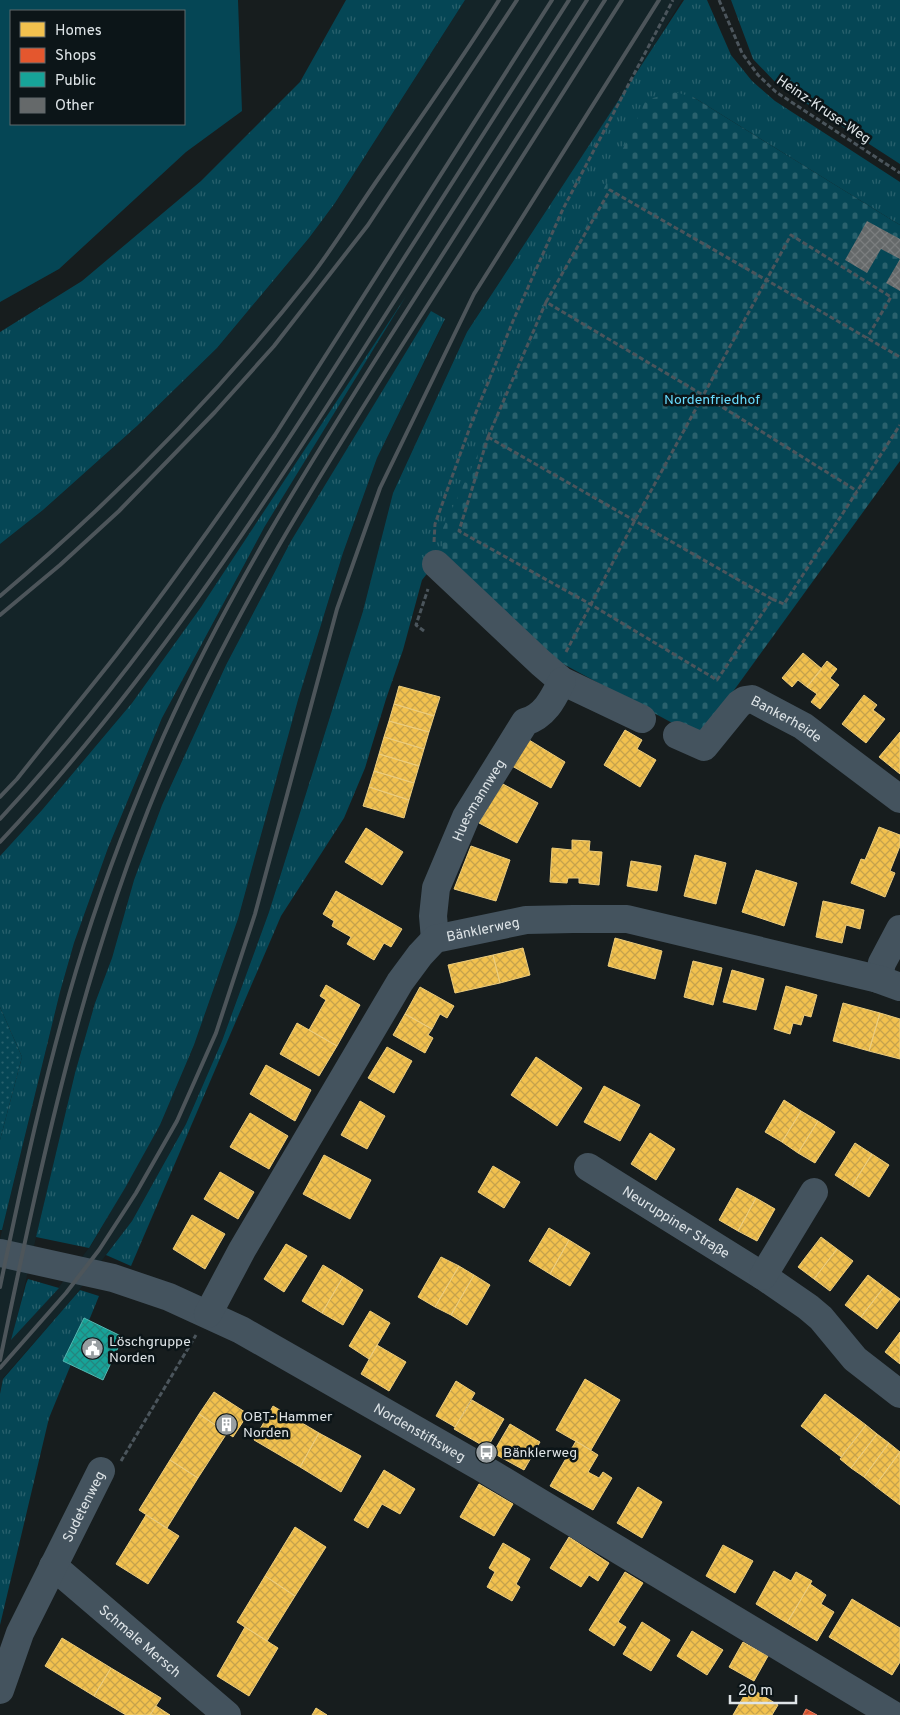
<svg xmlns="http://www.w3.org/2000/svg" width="900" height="1715" viewBox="0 0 900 1715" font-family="Overpass,sans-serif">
	<defs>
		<pattern id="grass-tufts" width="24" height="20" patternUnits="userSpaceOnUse" patternTransform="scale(1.25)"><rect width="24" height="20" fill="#054655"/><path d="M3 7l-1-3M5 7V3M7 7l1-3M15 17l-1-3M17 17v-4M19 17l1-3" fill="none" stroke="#29616d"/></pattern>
		<pattern id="cemetery-stones" width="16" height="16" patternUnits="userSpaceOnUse" patternTransform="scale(1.25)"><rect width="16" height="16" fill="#054655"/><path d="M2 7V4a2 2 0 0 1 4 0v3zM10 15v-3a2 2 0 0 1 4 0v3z" fill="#29616d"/></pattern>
		<pattern id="garden-dots" width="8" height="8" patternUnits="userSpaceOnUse" patternTransform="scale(1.25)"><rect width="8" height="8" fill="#054655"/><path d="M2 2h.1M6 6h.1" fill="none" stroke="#29616d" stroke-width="1.8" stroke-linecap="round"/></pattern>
		<pattern id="homes-cross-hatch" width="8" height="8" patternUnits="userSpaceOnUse" patternTransform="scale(1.25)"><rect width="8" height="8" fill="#f2c14e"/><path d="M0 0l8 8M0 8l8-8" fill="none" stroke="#c6a24c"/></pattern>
		<pattern id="shops-cross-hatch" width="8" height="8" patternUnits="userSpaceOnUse" patternTransform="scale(1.25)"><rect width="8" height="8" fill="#e4572e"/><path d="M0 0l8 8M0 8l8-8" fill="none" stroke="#b45135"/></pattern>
		<pattern id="public-cross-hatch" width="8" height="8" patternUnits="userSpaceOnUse" patternTransform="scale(1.25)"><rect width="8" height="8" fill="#17a398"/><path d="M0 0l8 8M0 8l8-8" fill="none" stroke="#24867f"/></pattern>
		<pattern id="building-cross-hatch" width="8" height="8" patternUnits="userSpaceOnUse" patternTransform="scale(1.25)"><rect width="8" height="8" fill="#65696a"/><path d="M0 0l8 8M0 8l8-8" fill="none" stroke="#7b7e7f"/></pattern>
	</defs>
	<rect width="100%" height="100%" fill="#171d1e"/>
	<path fill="#142428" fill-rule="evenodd" d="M465,0H682L644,62L467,332L393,493L363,611L269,912L222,1041L186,1124L132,1221L73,1298L3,1378L0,1394V1239L60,992L74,943L108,848L162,718L265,526L201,607L132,703L42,810L0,856V544L43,510L137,426L217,348L309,238L335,203ZM445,320L377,458L343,553L298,700L238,919L194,1045L160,1125L92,1244L58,1288L12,1339L75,1073L95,1003L112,958L134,880L162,805L226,665L291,541Z"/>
	<path fill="url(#grass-tufts)" d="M346,0H465L335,203L309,238L217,348L137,426L43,510L0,544V332L82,281L201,181L300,82Z
		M684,0H707L731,55L752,81L775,101L900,182V225L693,97L442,555L422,580L403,650L386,699L365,768L344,818L281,916L131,1266L106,1255L132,1221L186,1124L222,1041L269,912L363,611L393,493L467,332Z
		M731,0H900V164L778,85L753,59Z
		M406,296L265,526L162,718L108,848L74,943L60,992L2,1230H0V1140L22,1057L0,1007V856L42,810L132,703L201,607Z
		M431,311L445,319L377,458L343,553L298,700L238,919L194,1045L160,1125L125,1188L89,1248L36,1237L75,1073L95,1003L112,958L134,880L162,805L226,665L291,541Z
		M28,1279L59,1288L11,1340L26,1284Z
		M80,1290L99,1296L49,1418L0,1625V1394L3,1379Z"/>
	<path fill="url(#cemetery-stones)" d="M675,92L693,97L900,225V461L703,733L689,732L554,659L442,555L443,528L646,100Z"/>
	<path fill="#054655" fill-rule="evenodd" d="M0,0H238L242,111L186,152L59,269L0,302ZM11,11H184V124H11Z"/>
	<path fill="url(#garden-dots)" d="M0,1007L22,1057L0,1140Z"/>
	<path fill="url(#homes-cross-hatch)" stroke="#eccc7c" d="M803,653L822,669L807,687L798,680L792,687L782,678Z
		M827,661L837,669L830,678L839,685L820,709L811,702L817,694L807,687Z
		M399,686L440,697L434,716L394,704Z
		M864,695L877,705L873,710L885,719L866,743L842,724Z
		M394,704L434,716L429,732L389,721Z
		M389,721L429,732L424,749L384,737Z
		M625,730L642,740L637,749L656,760L640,787L604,765Z
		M900,732V774L879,757Z
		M384,737L424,749L419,766L379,754Z
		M529,740L565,762L551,788L512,766Z
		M379,754L419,766L414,783L374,771Z
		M374,771L414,783L409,800L369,787Z
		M501,783L538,803L517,843L479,823Z
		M369,787L409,800L404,818L363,806Z
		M879,827L900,835V846L890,871L895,873L885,897L851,883L861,859L865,860Z
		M366,828L403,852L382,885L345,862Z
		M572,840L590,841L589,851L602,852L599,885L579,883V878H568L567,883L550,882L552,848L572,850Z
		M471,846L510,860L496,901L454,889Z
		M695,855L726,863L716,904L684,896Z
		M631,861L661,866L657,891L627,886Z
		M756,870L797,883L784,926L742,912Z
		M336,891L402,929L391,947L384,943L374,960L347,944L351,937L332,926L334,921L323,914Z
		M823,901L864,910L860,929L846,925L842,943L816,937Z
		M615,938L662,951L655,979L608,966Z
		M523,948L530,975L500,983L493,955Z
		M493,955L500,983L455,993L448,965Z
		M693,961L722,968L713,1005L684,997Z
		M732,970L764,979L756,1010L723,1002Z
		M326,985L360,1005L337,1046L309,1030L326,1000L320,996Z
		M786,986L817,995L811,1017L804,1015L801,1025L793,1023L790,1034L774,1029Z
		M420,987L454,1006L447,1018L440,1014L432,1029L405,1014Z
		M843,1003L880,1013L869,1051L833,1041Z
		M880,1013L900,1019V1059L869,1051Z
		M405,1014L432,1029L428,1035L433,1038L425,1053L393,1035Z
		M297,1023L337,1046L319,1076L280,1054Z
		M387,1047L412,1061L394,1093L368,1078Z
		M536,1057L582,1088L557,1126L511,1095Z
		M266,1065L311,1090L295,1121L250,1094Z
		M604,1086L640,1105L620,1141L584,1122Z
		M784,1100L801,1111L782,1142L765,1132Z
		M360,1101L385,1116L367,1149L341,1135Z
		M801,1111L818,1121L798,1153L782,1142Z
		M250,1113L288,1136L269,1169L230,1147Z
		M818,1121L835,1132L815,1163L798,1153Z
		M650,1133L675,1149L656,1180L631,1164Z
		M855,1143L872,1154L852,1186L835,1175Z
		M872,1154L889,1165L869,1197L852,1186Z
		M324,1155L371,1180L350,1219L303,1194Z
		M493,1166L520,1182L504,1208L478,1192Z
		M220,1172L254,1192L238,1219L204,1199Z
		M737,1188L756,1198L738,1231L719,1220Z
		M756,1198L775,1209L757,1241L738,1231Z
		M192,1215L225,1234L205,1269L173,1249Z
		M549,1228L569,1240L550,1274L529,1261Z
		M821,1237L837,1249L814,1279L798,1267Z
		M569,1240L590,1253L570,1286L550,1274Z
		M286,1244L307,1256L284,1292L264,1279Z
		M837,1249L853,1261L830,1291L814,1279Z
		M441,1257L459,1266L435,1307L418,1297Z
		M323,1265L343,1277L322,1313L302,1301Z
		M459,1266L474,1275L451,1315L435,1307Z
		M474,1275L490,1285L467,1325L451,1315Z
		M868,1275L884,1287L861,1317L845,1305Z
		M343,1277L363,1290L343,1325L322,1313Z
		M884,1287L900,1299L877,1329L861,1317Z
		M370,1311L390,1323L369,1359L349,1346Z
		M900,1332V1364L885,1352Z
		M377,1345L406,1362L389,1391L361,1374Z
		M585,1379L620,1400L591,1450L556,1430Z
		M456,1381L475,1393L455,1427L436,1416Z
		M214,1392L248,1414L233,1437L199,1414Z
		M825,1394L866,1425L841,1457L801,1426Z
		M472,1400L504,1419L487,1448L454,1429Z
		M273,1406L319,1433L300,1467L254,1440Z
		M199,1414L227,1433L198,1478L170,1460Z
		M510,1424L540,1442L524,1470L493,1453Z
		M866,1425L877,1434L851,1468L840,1459Z
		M319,1433L361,1456L341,1492L300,1467Z
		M877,1434L889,1443L864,1477L851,1468Z
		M576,1441L598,1455L588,1472L599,1478L603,1472L612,1478L593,1510L550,1486Z
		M889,1443L900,1452L875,1486L864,1477Z
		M900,1452V1505L875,1486Z
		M170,1460L198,1478L167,1528L139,1510Z
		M384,1470L415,1489L400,1514L382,1504L368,1528L354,1520Z
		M479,1484L513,1504L494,1536L460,1517Z
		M638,1487L662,1502L642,1538L617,1523Z
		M146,1515L179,1536L148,1584L116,1564Z
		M295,1527L326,1547L295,1596L265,1576Z
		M569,1537L609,1563L598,1581L589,1575L581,1587L550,1568Z
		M503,1543L530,1559L516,1584L520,1587L512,1601L487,1587L495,1572L489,1568Z
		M723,1545L753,1561L735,1593L706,1576Z
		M774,1571L791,1581L796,1572L812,1581L787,1623L756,1604Z
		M625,1572L643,1583L618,1622L626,1627L614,1646L589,1630Z
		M265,1576L295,1596L267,1641L237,1622Z
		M810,1584L826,1595L821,1604L834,1612L817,1641L787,1623Z
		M852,1599L900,1628V1662L892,1675L829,1637Z
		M642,1622L670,1640L651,1671L623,1654Z
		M245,1627L278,1648L249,1696L217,1676Z
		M692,1631L723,1650L707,1675L677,1656Z
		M62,1638L111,1668L94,1696L45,1666Z
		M743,1642L768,1656L754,1681L729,1667Z
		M111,1668L161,1698L150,1715H126L94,1696Z
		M749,1687L778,1705L772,1715H733Z
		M156,1706L170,1715H150Z
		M316,1708L327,1715H312Z"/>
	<path fill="url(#shops-cross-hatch)" stroke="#e28166" d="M806,1709L817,1715H803Z"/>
	<path fill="url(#public-cross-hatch)" stroke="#53b6b0" d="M84,1318L123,1337L103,1380L63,1361Z"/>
	<path fill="url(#building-cross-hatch)" d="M867,221L900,239V291L886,283L900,259L881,249L867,273L845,260Z"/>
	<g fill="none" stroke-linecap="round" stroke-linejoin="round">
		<path stroke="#4b555c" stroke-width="3" stroke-dasharray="5 2.5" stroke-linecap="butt" d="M719,0L742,53L758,75L776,92L900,173
			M546,302L610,190L900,357
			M488,437L772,599L717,680L590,604L459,531Z
			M488,437L546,302L703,395L857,491
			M434,542L435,524L470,427L513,321L563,209L673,0
			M772,599L784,604L900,425
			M424,631L416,625L428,589
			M566,652L635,520L791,235L891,297L867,338
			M121,1461L196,1335"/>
		<g stroke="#44535e" stroke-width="28">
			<path d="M436,564L541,663L562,681L642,719"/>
			<path id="s1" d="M677,735L704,747L739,704L745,700L752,699L803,726L900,799"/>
			<path id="s2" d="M435,939L433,916L436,888L466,817L525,722C545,716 553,699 562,681"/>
			<path d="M878,979L882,963L900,929"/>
			<path id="s3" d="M588,1167L763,1276L808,1307L821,1318L855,1359L900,1394"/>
			<path id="s4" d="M0,1253L113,1278L169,1297L241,1330L479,1466L893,1715"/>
			<path d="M763,1276L814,1192"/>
			<path id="s5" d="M208,1314L242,1250L400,982L420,955L435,939L526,920L573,919H627L878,979L900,987"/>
			<path id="s6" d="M53,1566L227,1715"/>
			<path id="s7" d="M0,1690L20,1633L101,1471"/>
		</g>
		<path stroke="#4d555a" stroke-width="4" d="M0,596C113,501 217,395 309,279C333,248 354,214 376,182C418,122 460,62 499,0
			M0,615L60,565L119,511L215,412L274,346L368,225L517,0
			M0,797L17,779C50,737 84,696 117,654C172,583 224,509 275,435L552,0
			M0,819C155,652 278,458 399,266C455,177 513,89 569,0
			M0,842C142,691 259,514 370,339C442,226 515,113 587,0
			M0,1287C22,1181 45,1075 76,971C100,891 130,812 164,735C226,596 307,468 388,340C460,227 533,113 605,0
			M0,1360C41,1163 82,969 159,783C225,626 315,482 406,339C478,226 551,113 622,0
			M0,1368L66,1293L99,1250L136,1193L177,1121L216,1033L255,914L337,609L380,488L474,294L659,0"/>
	</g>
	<defs>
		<symbol id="civic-disc" viewBox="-11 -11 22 22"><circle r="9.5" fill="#989ea1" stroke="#0c1518"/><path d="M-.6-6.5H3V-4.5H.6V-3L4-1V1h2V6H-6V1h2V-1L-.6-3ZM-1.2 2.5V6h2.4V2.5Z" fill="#fff"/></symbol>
		<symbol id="building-disc" viewBox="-11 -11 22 22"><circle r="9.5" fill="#989ea1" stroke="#0c1518"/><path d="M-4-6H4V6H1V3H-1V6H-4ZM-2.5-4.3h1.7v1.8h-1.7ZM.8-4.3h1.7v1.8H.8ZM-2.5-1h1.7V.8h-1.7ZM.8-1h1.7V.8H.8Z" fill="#fff"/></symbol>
		<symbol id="bus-disc" viewBox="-11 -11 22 22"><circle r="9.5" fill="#989ea1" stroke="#0c1518"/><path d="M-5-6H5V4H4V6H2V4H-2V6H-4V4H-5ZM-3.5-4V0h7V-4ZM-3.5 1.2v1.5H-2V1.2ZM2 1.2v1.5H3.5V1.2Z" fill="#fff"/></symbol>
	</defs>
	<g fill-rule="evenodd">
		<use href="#civic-disc" x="80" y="1336" width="25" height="25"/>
		<use href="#building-disc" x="214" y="1412" width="25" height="25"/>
		<use href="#bus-disc" x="474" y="1440" width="25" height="25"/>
	</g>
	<g text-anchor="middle" stroke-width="5" stroke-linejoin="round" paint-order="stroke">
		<g font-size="14" fill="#dee4e7" stroke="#0c1518">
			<text transform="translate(824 109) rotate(34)" y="5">Heinz-Kruse-Weg</text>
			<text dy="5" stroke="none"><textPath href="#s1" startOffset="139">Bankerheide</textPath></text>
			<text dy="5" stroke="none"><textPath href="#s2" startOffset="149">Huesmannweg</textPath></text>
			<text dy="5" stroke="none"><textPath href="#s5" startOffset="488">Bänklerweg</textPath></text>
			<text dy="5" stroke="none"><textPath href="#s3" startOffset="104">Neuruppiner Straße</textPath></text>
			<text dy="5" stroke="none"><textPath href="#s4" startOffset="460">Nordenstiftsweg</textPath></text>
			<text dy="5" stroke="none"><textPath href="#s7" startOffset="202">Sudetenweg</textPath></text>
			<text dy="5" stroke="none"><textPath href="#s6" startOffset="115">Schmale Mersch</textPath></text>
		</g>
		<g font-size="14" fill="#69dbfd" stroke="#0c1518">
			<text x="712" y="404">Nordenfriedhof</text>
		</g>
		<g font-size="14" fill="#dee4e7" stroke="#0c1518" text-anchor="start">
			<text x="109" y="1346">Löschgruppe<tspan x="109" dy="16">Norden</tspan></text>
			<text x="243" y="1421">OBT- Hammer<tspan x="243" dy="16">Norden</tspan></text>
			<text x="503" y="1457">Bänklerweg</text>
		</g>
	</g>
	<rect x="10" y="10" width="175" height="115" fill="#0c1518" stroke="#60686b"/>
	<rect x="20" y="22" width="25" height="15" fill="#f2c14e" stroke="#60686b"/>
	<text x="55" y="35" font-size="15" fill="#dee4e7">Homes</text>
	<rect x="20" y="48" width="25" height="15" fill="#e4572e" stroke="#60686b"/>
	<text x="55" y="60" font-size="15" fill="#dee4e7">Shops</text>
	<rect x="20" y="72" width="25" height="15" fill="#17a398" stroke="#60686b"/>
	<text x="55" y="85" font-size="15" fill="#dee4e7">Public</text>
	<rect x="20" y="98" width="25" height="15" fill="#65696a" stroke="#60686b"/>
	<text x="55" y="110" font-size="15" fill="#dee4e7">Other</text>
	<path d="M730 1695v8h66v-8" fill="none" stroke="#dee4e7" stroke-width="2.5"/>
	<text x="738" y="1695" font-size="15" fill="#dee4e7" stroke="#0c1518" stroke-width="4" paint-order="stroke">20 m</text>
</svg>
